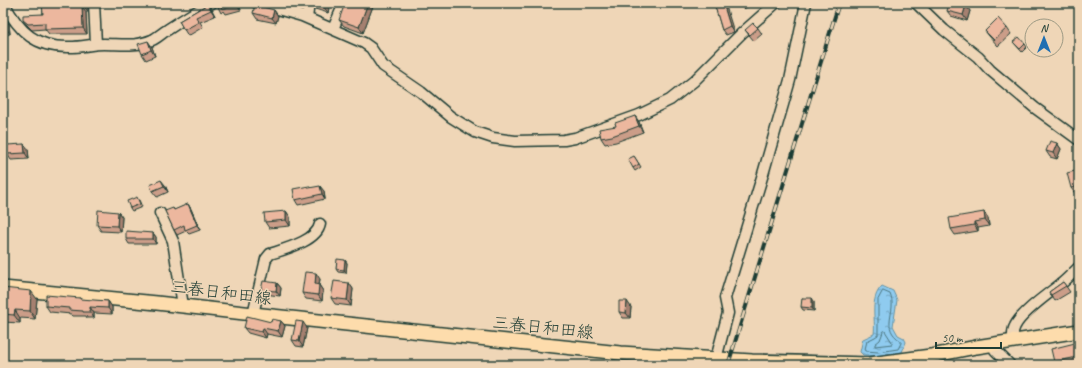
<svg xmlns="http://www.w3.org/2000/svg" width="1082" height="368" viewBox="0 0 1082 368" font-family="Caveat,'Klee One',sans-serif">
	<defs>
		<pattern id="water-ripples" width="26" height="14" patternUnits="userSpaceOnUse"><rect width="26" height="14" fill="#8fcbef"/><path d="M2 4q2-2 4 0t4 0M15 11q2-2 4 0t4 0" fill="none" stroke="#74a6c2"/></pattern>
	</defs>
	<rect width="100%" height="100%" fill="#efd6b7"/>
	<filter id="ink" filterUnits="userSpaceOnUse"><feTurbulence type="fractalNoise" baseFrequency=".025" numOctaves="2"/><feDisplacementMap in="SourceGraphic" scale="8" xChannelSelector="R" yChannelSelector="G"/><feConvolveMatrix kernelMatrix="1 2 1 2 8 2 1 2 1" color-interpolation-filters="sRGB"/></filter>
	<g filter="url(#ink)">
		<path fill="url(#water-ripples)" stroke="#6292a4" d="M882,286L893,291L897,300L893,326L898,335L904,338L906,342L902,352L878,356L863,355L860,352L863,339L874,334C876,318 869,299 882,286Z"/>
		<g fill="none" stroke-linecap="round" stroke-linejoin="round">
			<path stroke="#4c767f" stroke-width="1" d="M883,291L890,294C898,312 879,327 901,341V343L898,349L878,352L866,351L865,349L867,341L875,337L878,335V300Z
				M885,331L892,342V344L875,346V344L880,340L883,332Z"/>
			<defs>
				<path id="minor" d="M4,3C19,32 36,48 70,47C82,47 93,44 104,44C120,44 137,47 152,40C157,38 162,33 167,30C182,20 196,11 212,3
					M94,3L96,44
					M257,3L302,16L364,43L371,48L383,66L421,92L451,117L475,132L493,138L515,141L564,140L575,138L639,115L670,100L694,81L742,33L776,3
					M916,3L944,30L978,57L990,70L1035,108L1079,140
					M307,18L309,3
					M333,29L342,8
					M160,213L173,241L183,306
					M253,314L266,259L270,254C285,249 317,241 320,224
					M1013,341C1013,336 1012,331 1015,326C1022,312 1048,294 1061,284C1067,279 1073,273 1079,267
					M994,344L995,350L1010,365
					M716,359L728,313L725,298L763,174L790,80L806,3"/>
				<path id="major" d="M3,288L157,303L253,314L620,353L752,361L870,364L931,356L976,347L1079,331"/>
			</defs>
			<use href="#minor" stroke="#1f3d34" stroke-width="13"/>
			<use href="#major" stroke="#1f3d34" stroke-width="16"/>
			<use href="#minor" stroke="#efd6b7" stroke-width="10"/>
			<use href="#major" stroke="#fddcac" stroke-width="13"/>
			<defs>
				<path id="rail" d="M728,365L839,3"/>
			</defs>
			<use href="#rail" stroke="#1f3d34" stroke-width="4"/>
			<use href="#rail" stroke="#efd6b7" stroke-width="2.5" stroke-dasharray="8" stroke-linecap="butt"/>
		</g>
		<path fill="#cb9d88" stroke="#1f3d34" d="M42,3H88V12H86L87,34H49L45,29L32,30L27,25L23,20L43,14Z
			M217,3H238L241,10L226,14L224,11L221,13L218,7Z
			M311,3H330L328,13L315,9Z
			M714,3L734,32L726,35L722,30Z
			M739,3H756L743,9Z
			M208,4L212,10L215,16L200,22L203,27L188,36L179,21Z
			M966,5L970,11L967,21L951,16L947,11Z
			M373,6L363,33L344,26L339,20Z
			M274,10L278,16L276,23L257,19L253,13Z
			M3,19L9,24L10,34L3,35Z
			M758,28L762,34L754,41L745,30Z
			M1007,28L1011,34L998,46L989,36L985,31Z
			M1013,42L1025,44L1027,47L1022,52Z
			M152,47L155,56L146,60L142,54Z
			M3,50L6,59L3,60Z
			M635,116L639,122L643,132L616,142L605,144L601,138L616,126Z
			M1057,143L1061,149L1057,159L1050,157L1046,151Z
			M24,144L28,149L29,159L11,160L7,154Z
			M634,156L641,167L635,171L633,168Z
			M1079,170V195L1077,196L1071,188Z
			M165,185L168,192L157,197L152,191Z
			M310,188L324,191L325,199L298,205L295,200Z
			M139,200L142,207L132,211L130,208Z
			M188,204L191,209L200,230L189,234L186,231L177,235L174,230L173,208L175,210Z
			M286,211L290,217V226L269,228L265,222Z
			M118,212L122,217L121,232L101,231L97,225Z
			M984,212L988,218L989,226L978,228V231L955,235L951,229Z
			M153,233L156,237V244H129L126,239Z
			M345,260L347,263L346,273L338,272L336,269Z
			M320,279L319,285L323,291L322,301L306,299L302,293Z
			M1063,282L1070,292L1055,301L1049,292Z
			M277,283L281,288L280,296L264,294L261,290Z
			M349,283L353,289L351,306L335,304L331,298Z
			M3,288L37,299L35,319L20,318V323L3,322Z
			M80,298L81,300L108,301L112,307V314L94,313V318H87L86,316H73L71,314L50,312L46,306Z
			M814,301V311L803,310L801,307Z
			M631,307L630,318H623L619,312Z
			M281,321L285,326L282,337L267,334L266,338L248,333L244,328L271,322Z
			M307,328L303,347L296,346L292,340Z
			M1079,342V363L1071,365H1056L1054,362Z"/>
		<path fill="#a5806f" stroke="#1f3d34" d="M84,3H88V12L84,6Z
			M236,3H238L241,10L237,5Z
			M325,3H330L328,13L324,7Z
			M368,3H371L373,6L363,33L359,27Z
			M723,3H725L734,32L730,26Z
			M208,4L212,10L215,16L211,10Z
			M966,5L970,11L967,21L963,15Z
			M82,6L86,12L87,34L83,28Z
			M274,10L278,16L276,23L272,18Z
			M5,19L9,24L10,34L6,28Z
			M148,41L152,47L155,56L151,50Z
			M3,50L6,59L3,54Z
			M635,116L639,122L643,132L639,126Z
			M1057,143L1061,149L1057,159L1053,153Z
			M24,144L28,149L29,159L25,153Z
			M161,180L165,185L168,192L164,186Z
			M320,186L324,191L325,199L322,194Z
			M188,204L191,209L200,230L197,225Z
			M286,211L290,217V226L286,220Z
			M118,212L122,217L121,232L117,226Z
			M984,212L988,218L989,226L985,220Z
			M974,222L978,228V231L974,225Z
			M153,233L156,237V244L153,239Z
			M345,260L347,263L346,273L344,270Z
			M316,273L320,279L319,285L323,291L322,301L318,295L315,284Z
			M277,283L281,288L280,296L276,291Z
			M349,283L353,289L351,306L347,300Z
			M31,291L37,299L35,319L30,311Z
			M812,298L814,301V311L812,308Z
			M108,301L112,307V314L108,308Z
			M627,301L631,307L630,318L626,313Z
			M90,307L94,313V318L90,312Z
			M15,310L20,318V323L14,315Z
			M281,321L285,326L282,337L278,331Z
			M303,322L307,328L303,347L299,341Z
			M263,328L267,334L266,338L262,332Z
			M1075,351L1079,357V360L1077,357Z"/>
		<path fill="#ecb79e" stroke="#1f3d34" d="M42,3H84V6H82L83,28L45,29V23L28,24L23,20V15L43,14Z
			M217,3H236L237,5L222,9L221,6L218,7Z
			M311,3H325L324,7L311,4Z
			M345,3H368L359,27L339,20Z
			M714,3H723L730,26L722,30Z
			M949,3H958L966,5L963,15L947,11Z
			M208,4L211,10L196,17L199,22L184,30L179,21Z
			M255,5L274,10L272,18L253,13Z
			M998,18L1007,28L994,40L985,31Z
			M3,19H5L6,28L3,29Z
			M753,23L758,28L750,35L745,30Z
			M1019,37L1025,44L1020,49L1013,42Z
			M148,41L151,50L142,54L138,44Z
			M635,116L639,126L612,136L601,138L599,129L616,126L615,123Z
			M1050,141L1057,143L1053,153L1046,151Z
			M24,144L25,153L7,154V145Z
			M634,156L639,164L633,168L628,159Z
			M1079,170V186L1071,188L1067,173Z
			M161,180L164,186L152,191L150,185Z
			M309,186V188L320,186L322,194L295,200L293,189Z
			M137,197L140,204L130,208L127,201Z
			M188,204L197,225L185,230L184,225L174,230L165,211L173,208L174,210Z
			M98,210L118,212L117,226L97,225Z
			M286,211V220L265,222L264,213Z
			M984,212L985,220L974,222V225L951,229L949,218Z
			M126,231L153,233V239H126Z
			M337,259L345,260L344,270L336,269Z
			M305,272L316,273L315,284L319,285L318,295L302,293Z
			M263,281L277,283L276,291L261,290Z
			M334,281L349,283L347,300L331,298Z
			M1063,282L1066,286L1051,295L1049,292Z
			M3,288L31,291L30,311L15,310L14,315L3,314Z
			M46,295L80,298V299L108,301V308L90,307V312H83V311L69,310V308L46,306Z
			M802,298H812V308L801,307Z
			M619,301H627L626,313L619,312Z
			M247,316L271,322L272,319L281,321L278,331L263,328L262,332L244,328Z
			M296,321L303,322L299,341L292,340Z
			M1079,342V350L1075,351L1077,357L1054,362L1051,349Z"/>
	</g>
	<g text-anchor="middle" stroke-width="3" stroke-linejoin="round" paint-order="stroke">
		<g font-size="17" fill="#1f3d34" stroke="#efd6b7">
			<text transform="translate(221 292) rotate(7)" y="6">三春日和田線</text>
			<text transform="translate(543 327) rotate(6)" y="6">三春日和田線</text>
		</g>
	</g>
	<rect width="1082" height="368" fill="none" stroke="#efd6b7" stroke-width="16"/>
	<rect x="8" y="8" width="1066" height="352" fill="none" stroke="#1f3d34" stroke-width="1.5" filter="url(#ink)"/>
	<g transform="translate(1044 38)"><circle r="19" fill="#efd6b7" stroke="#9c9983"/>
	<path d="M0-3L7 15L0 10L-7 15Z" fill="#1f6fb2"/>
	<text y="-6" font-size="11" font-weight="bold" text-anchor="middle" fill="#1f3d34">N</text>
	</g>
	<path d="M936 342v6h65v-6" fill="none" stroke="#1f3d34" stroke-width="2"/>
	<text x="942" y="342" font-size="12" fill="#1f3d34" stroke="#efd6b7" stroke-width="3" paint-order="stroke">50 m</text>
</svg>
